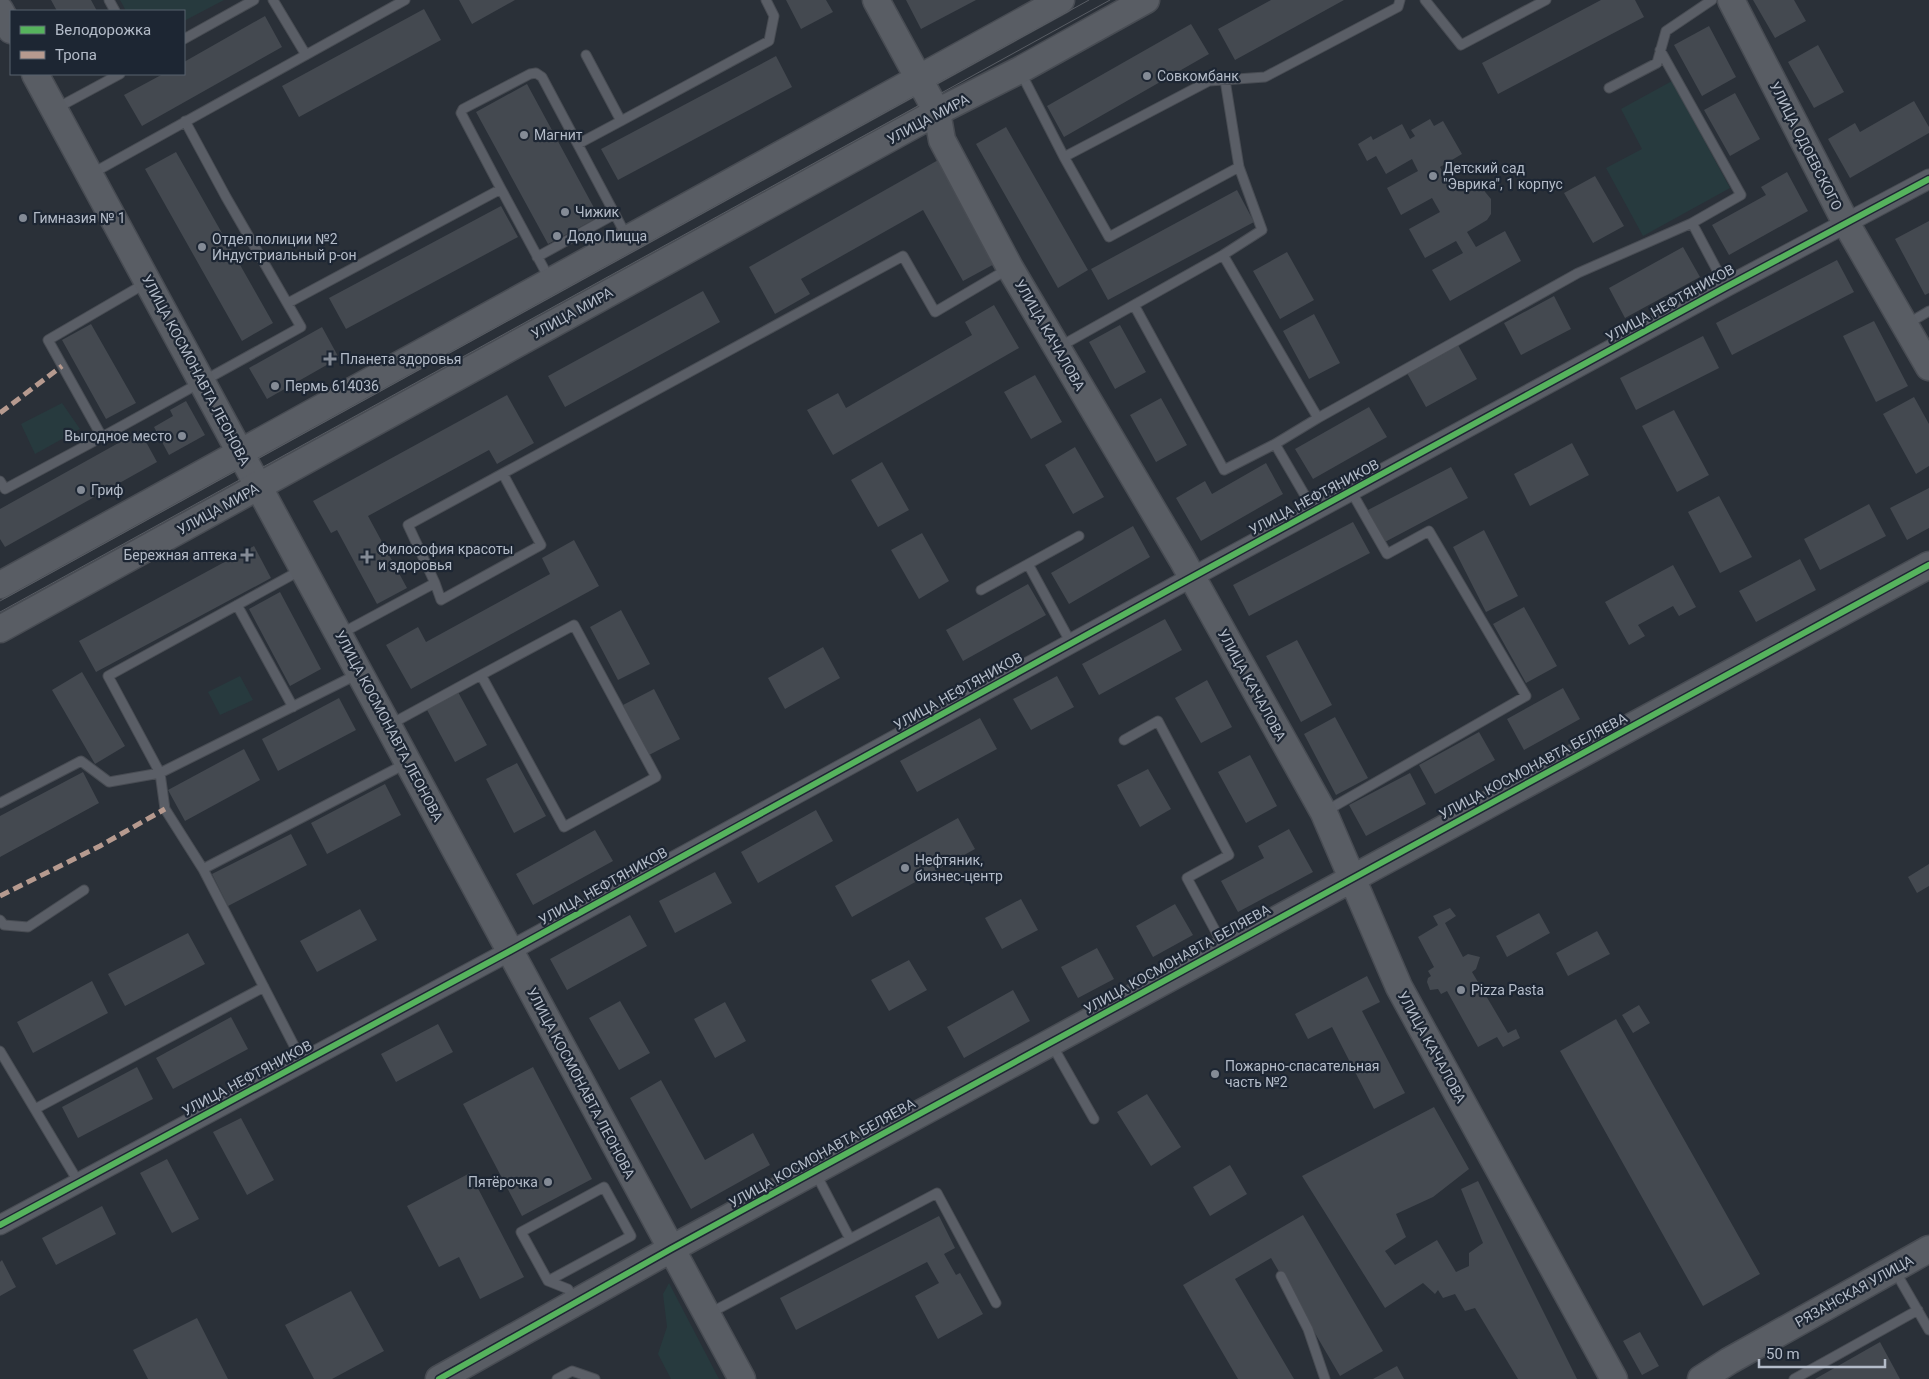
<svg xmlns="http://www.w3.org/2000/svg" width="1929" height="1379" viewBox="0 0 1929 1379" font-family="Roboto,sans-serif">
	<rect width="100%" height="100%" fill="#2a3038"/>
	<path fill="#273a3e" d="M120,0H224L184,21V11H126Z
		M1672,81L1730,188L1643,236L1606,168L1642,149L1621,109Z
		M62,403L80,429L35,454L21,424Z
		M240,676L253,700L220,715L208,692Z
		M669,1283L719,1379H671L658,1354L667,1327L663,1294Z"/>
	<path fill="#444950" d="M51,0H91L97,11H57Z
		M459,0H515L472,24Z
		M786,0H826L833,12L801,29Z
		M906,0H976L921,29Z
		M1271,0H1344L1235,60L1218,29Z
		M1601,0H1635L1644,17L1498,94L1482,63Z
		M1753,0H1794L1806,21L1775,38Z
		M424,9L441,40L299,117L282,86Z
		M265,16L282,47L142,126L124,95L163,74H184V62Z
		M1191,24L1209,54L1064,137L1047,106Z
		M1709,26L1736,77L1702,96L1674,45Z
		M1818,45L1844,92L1814,108L1788,62Z
		M776,56L792,87L618,180L601,149Z
		M527,84L599,217L548,244L476,112Z
		M1735,93L1760,139L1730,156L1704,110Z
		M1914,101L1929,127V133L1850,178L1828,139L1855,123L1860,132Z
		M1430,119L1434,126L1443,121L1462,154L1440,167L1449,183L1454,180L1459,188L1467,185L1481,187L1491,199V214L1487,220L1467,232L1476,247L1505,231L1521,261L1450,301L1432,270L1463,253L1456,241L1425,258L1409,229L1440,212L1432,198L1401,215L1387,188L1418,171L1412,159L1386,174L1376,156L1367,161L1358,144L1371,136L1373,140L1402,124L1410,139L1415,136L1411,130Z
		M1006,127L1088,270L1058,288L976,144Z
		M176,152L273,323L242,341L145,169Z
		M940,159L998,262L963,281L923,210L801,279L810,294L775,314L749,267Z
		M1787,172L1808,211L1729,255L1712,225L1766,195L1761,187Z
		M1595,176L1624,226L1593,243L1564,193Z
		M1237,190L1254,222L1108,300L1091,269Z
		M501,206L518,237L346,329L329,298Z
		M1929,221V293L1925,295L1895,239Z
		M1683,247L1700,277L1625,318L1609,288Z
		M1287,252L1314,300L1280,319L1253,271Z
		M1837,260L1854,292L1732,355L1716,323Z
		M703,291L720,322L565,407L548,376Z
		M1554,296L1571,329L1521,355L1504,323Z
		M994,305L1019,348L833,455L807,410L838,393L846,408L972,335L965,322Z
		M1314,314L1340,363L1309,379L1283,331Z
		M1874,321L1908,386L1876,402L1843,336Z
		M91,324L136,403L106,419L62,340Z
		M1120,325L1146,372L1115,389L1089,342Z
		M322,327L339,358L267,399L249,368Z
		M1703,336L1719,368L1636,410L1620,378Z
		M1458,345L1477,379L1426,407L1407,373Z
		M1035,375L1062,422L1031,439L1004,392Z
		M507,395L534,443L497,464L489,450L368,516L407,588L377,604L337,530L331,533L313,501Z
		M1914,397L1929,424V466L1916,474L1883,414Z
		M1161,398L1187,445L1156,462L1130,415Z
		M186,401L205,435L169,455L154,427L173,416L170,410Z
		M1369,407L1387,437L1313,479L1295,449Z
		M1674,410L1709,475L1677,492L1642,426Z
		M140,431L157,462L5,547L0,539V509Z
		M1572,443L1589,475L1530,506L1514,474Z
		M1075,447L1104,497L1073,514L1045,465Z
		M882,462L909,510L878,527L851,480Z
		M1266,463L1283,494L1201,541L1176,498L1205,481L1212,494Z
		M1451,467L1468,498L1383,543L1366,511Z
		M1929,488V528L1907,540L1890,508Z
		M1719,496L1752,557L1720,573L1688,512Z
		M1869,504L1886,536L1820,570L1804,539Z
		M1353,522L1370,553L1249,616L1233,585Z
		M1133,526L1150,557L1069,604L1051,573Z
		M1484,530L1518,596L1486,612L1453,547Z
		M922,533L949,581L919,599L891,550Z
		M574,540L599,586L411,689L386,645L418,627L426,642L550,574L542,558Z
		M254,546L271,578L96,672L79,641Z
		M1800,559L1816,590L1756,622L1739,591Z
		M1673,565L1696,607L1679,616L1673,606L1638,625L1645,636L1629,645L1605,602Z
		M1028,584L1046,615L963,661L946,630Z
		M280,592L321,669L290,686L249,609Z
		M1524,607L1557,666L1526,683L1493,624Z
		M621,610L650,664L618,680L590,627Z
		M1165,619L1182,650L1099,695L1082,664Z
		M1297,640L1332,705L1301,722L1266,656Z
		M823,647L840,678L785,709L768,678Z
		M82,672L125,746L95,764L52,690Z
		M1057,676L1074,707L1031,730L1013,699Z
		M1207,680L1232,727L1201,743L1175,698Z
		M1563,688L1580,719L1524,750L1507,719Z
		M654,689L680,739L649,755L623,705Z
		M458,692L487,745L455,762L426,708Z
		M339,698L356,730L278,771L262,739Z
		M1335,717L1368,778L1336,795L1304,734Z
		M980,718L997,749L917,792L900,761Z
		M1479,732L1495,760L1435,794L1419,765Z
		M244,749L260,780L185,821L168,790Z
		M1250,755L1277,806L1246,823L1218,772Z
		M517,763L546,816L514,833L486,779Z
		M1148,769L1171,809L1140,827L1117,785Z
		M83,772L99,803L0,857V816Z
		M1410,773L1426,804L1366,836L1349,805Z
		M385,784L401,815L327,854L311,823Z
		M816,810L833,841L758,883L741,852Z
		M958,818L975,849L852,917L835,886Z
		M1289,829L1313,872L1238,912L1221,881L1264,858L1258,846Z
		M595,830L613,861L533,905L516,874Z
		M291,834L307,865L228,906L212,874Z
		M1929,864V886L1917,893L1908,877Z
		M715,872L732,903L675,933L659,901Z
		M1021,899L1038,930L1002,949L985,918Z
		M1175,904L1193,935L1153,957L1136,926Z
		M1450,908L1456,916L1445,923L1463,957L1468,954L1480,957L1476,969L1472,972L1508,1033L1516,1029L1520,1038L1503,1047L1497,1037L1478,1047L1447,991L1441,994L1438,989L1430,990L1427,982L1428,978L1431,976L1428,971L1434,967L1418,937L1438,925L1433,916Z
		M360,909L377,940L317,972L300,941Z
		M1539,913L1550,933L1507,957L1496,936Z
		M630,915L647,946L567,990L550,959Z
		M1597,931L1610,954L1568,976L1556,953Z
		M188,933L205,964L125,1006L108,974Z
		M1097,948L1114,979L1078,998L1061,967Z
		M909,960L927,990L889,1011L871,980Z
		M1367,976L1380,1002L1362,1011L1405,1093L1374,1109L1332,1027L1308,1039L1295,1014Z
		M92,981L108,1013L33,1053L17,1022Z
		M1013,990L1030,1021L964,1058L947,1027Z
		M620,1001L650,1053L619,1070L589,1018Z
		M725,1002L746,1041L715,1058L694,1019Z
		M1639,1005L1650,1023L1633,1033L1622,1015Z
		M231,1017L248,1049L173,1089L156,1058Z
		M1616,1019L1760,1274L1703,1306L1560,1051Z
		M438,1024L453,1052L396,1082L381,1054Z
		M137,1067L153,1099L78,1138L62,1107Z
		M533,1067L592,1179L522,1216L463,1104Z
		M661,1080L705,1160L753,1133L770,1165L691,1209L630,1098Z
		M1147,1094L1181,1147L1151,1166L1117,1112Z
		M1434,1107L1469,1169L1433,1197L1396,1214L1406,1237L1385,1251L1395,1265L1437,1240L1456,1272L1469,1266V1253L1483,1243L1461,1189L1478,1181L1577,1379H1518L1475,1308L1465,1311L1455,1294L1443,1298L1438,1290L1435,1294L1423,1283L1385,1308L1302,1176Z
		M241,1118L274,1180L247,1195L213,1132Z
		M167,1159L199,1219L172,1233L140,1173Z
		M1230,1165L1247,1194L1210,1216L1193,1187Z
		M470,1173L524,1277L480,1299L459,1257L439,1267L407,1206Z
		M102,1206L116,1234L56,1265L42,1238Z
		M1303,1215L1383,1351L1340,1376L1271,1258L1235,1279L1294,1379H1238L1183,1285Z
		M939,1216L955,1248L944,1254L956,1275L960,1273L983,1314L938,1339L915,1296L939,1283L927,1262L796,1330L780,1298Z
		M2,1260L16,1287L0,1296V1262Z
		M351,1291L384,1351L332,1379H314L285,1325Z
		M197,1318L228,1379H148L133,1350Z
		M1640,1332L1659,1366L1642,1375L1623,1341Z
		M1880,1342L1900,1379H1815Z
		M1397,1366L1404,1379H1373Z"/>
	<g fill="none" stroke-linecap="round" stroke-linejoin="round">
		<defs>
			<path id="lane" d="M109,0L115,11
				M273,0L306,55
				M1425,0L1461,45L1546,0
				M184,39L254,0
				M1660,50L1741,195L1692,223
				M586,55L621,121L769,41L774,16L766,0
				M1020,71L1064,157L1209,81L1265,77L1398,7L1400,0
				M1609,88L1657,63L1666,31L1712,0
				M55,109L120,74
				M578,144L621,121
				M1064,157L1109,237L1239,167L1225,80
				M91,174L405,0
				M501,189L461,113L463,109L530,74L536,73L542,77L627,237
				M1223,255L1318,418L1275,444L1314,511
				M537,257L615,214
				M288,303L501,189L550,280
				M1134,305L1224,470L1275,444
				M1907,324L1929,311
				M1059,347L1223,255L1262,230L1239,167
				M1318,418L1578,273L1692,223L1726,287
				M102,437L301,327L226,197L185,121
				M0,481L5,489L102,437L48,340L146,283
				M1028,564L1071,643
				M301,570L108,676L160,773L165,809L203,869L303,1063
				M435,583L441,600L541,545L503,474
				M981,590L1079,536
				M237,605L293,707
				M342,633L435,583L408,525L903,256L935,312L1008,269
				M391,724L481,675L564,827L656,777L574,625L481,675
				M1124,740L1158,721L1229,855L1187,878L1223,945
				M0,803L81,761L109,782L160,773L358,674
				M1326,811L1526,696L1429,531L1387,554L1351,491
				M203,869L407,763
				M0,920L4,925L28,927L84,890
				M1052,1045L1094,1119
				M0,1051L79,1183
				M35,1109L264,987
				M816,1174L850,1239
				M1895,1271L1929,1330
				M1281,1276L1308,1329L1325,1379
				M548,1281L631,1236L604,1187L521,1232L548,1281L568,1289L575,1301
				M710,1313L937,1193L996,1303
				M557,1379L572,1371L595,1379
				M1794,1379L1918,1310"/>
			<path id="street" d="M0,1225L510,951L1174,587L1726,287L1929,179"/>
			<path id="secondary" d="M876,0L937,112L942,140L1010,268L1182,559L1324,813L1399,987L1614,1379
				M1731,0L1846,223L1929,367
				M0,10L11,30
				M35,74L742,1379
				M0,585L1061,0
				M0,629L937,112L1020,70L1146,0
				M439,1379L671,1249L1929,565
				M1701,1379L1729,1361L1929,1249"/>
		</defs>
		<use href="#lane" stroke="#484c53" stroke-width="11"/>
		<use href="#street" stroke="#484c53" stroke-width="21"/>
		<use href="#secondary" stroke="#484c53" stroke-width="29"/>
		<use href="#lane" stroke="#5a5e66" stroke-width="9"/>
		<use href="#street" stroke="#5a5e66" stroke-width="19"/>
		<use href="#secondary" stroke="#595d64" stroke-width="26"/>
		<path stroke="#595d64" stroke-width="1" d="M0,601L1089,0
			M0,612L1110,0"/>
		<path stroke="#b69a8f" stroke-width="5" stroke-dasharray="10 5" stroke-linecap="butt" d="M0,413L62,366
			M0,896L100,846L165,809"/>
		<defs>
			<path id="cycleway" d="M0,1225L510,951L1174,587L1726,287L1929,179
				M439,1379L671,1249L1929,565"/>
		</defs>
		<use href="#cycleway" stroke="#1d2633" stroke-width="9"/>
		<use href="#cycleway" stroke="#56b35d" stroke-width="6"/>
	</g>
	<g fill="#848b96" stroke="#1d2633" stroke-width="2">
		<circle cx="1147" cy="76" r="5"/>
		<circle cx="524" cy="135" r="5"/>
		<circle cx="1433" cy="176" r="5"/>
		<circle cx="565" cy="212" r="5"/>
		<circle cx="23" cy="218" r="5"/>
		<circle cx="557" cy="236" r="5"/>
		<circle cx="202" cy="247" r="5"/>
		<path d="M327.5 351.5h5v5h5v5h-5v5h-5v-5h-5v-5h5z"/>
		<circle cx="275" cy="386" r="5"/>
		<circle cx="182" cy="436" r="5"/>
		<circle cx="81" cy="490" r="5"/>
		<path d="M244.5 547.5h5v5h5v5h-5v5h-5v-5h-5v-5h5z"/>
		<path d="M364.5 549.5h5v5h5v5h-5v5h-5v-5h-5v-5h5z"/>
		<circle cx="905" cy="868" r="5"/>
		<circle cx="1461" cy="990" r="5"/>
		<circle cx="1215" cy="1074" r="5"/>
		<circle cx="548" cy="1182" r="5"/>
	</g>
	<g text-anchor="middle" stroke-width="4.5" stroke-linejoin="round" paint-order="stroke">
		<g font-size="14" fill="#b4bcc9" stroke="#1d2633" text-anchor="start">
			<text x="1157" y="81">Совкомбанк</text>
			<text x="534" y="140">Магнит</text>
			<text x="1443" y="173">Детский сад<tspan x="1443" dy="16">"Эврика", 1 корпус</tspan></text>
			<text x="575" y="217">Чижик</text>
			<text x="33" y="223">Гимназия № 1</text>
			<text x="567" y="241">Додо Пицца</text>
			<text x="212" y="244">Отдел полиции №2<tspan x="212" dy="16">Индустриальный р-он</tspan></text>
			<text x="340" y="364">Планета здоровья</text>
			<text x="285" y="391">Пермь 614036</text>
			<text x="172" y="441" text-anchor="end">Выгодное место</text>
			<text x="91" y="495">Гриф</text>
			<text x="378" y="554">Философия красоты<tspan x="378" dy="16">и здоровья</tspan></text>
			<text x="237" y="560" text-anchor="end">Бережная аптека</text>
			<text x="915" y="865">Нефтяник,<tspan x="915" dy="16">бизнес-центр</tspan></text>
			<text x="1471" y="995">Pizza Pasta</text>
			<text x="1225" y="1071">Пожарно-спасательная<tspan x="1225" dy="16">часть №2</tspan></text>
			<text x="538" y="1187" text-anchor="end">Пятёрочка</text>
		</g>
		<g font-size="14" fill="#b4bcc9" stroke="#1d2633">
			<text transform="translate(928 119) rotate(-28)" y="5">УЛИЦА МИРА</text>
			<text transform="translate(1806 146) rotate(63)" y="5">УЛИЦА ОДОЕВСКОГО</text>
			<text transform="translate(1670 303) rotate(-29)" y="5">УЛИЦА НЕФТЯНИКОВ</text>
			<text transform="translate(572 313) rotate(-29)" y="5">УЛИЦА МИРА</text>
			<text transform="translate(1050 335) rotate(60)" y="5">УЛИЦА КАЧАЛОВА</text>
			<text transform="translate(196 370) rotate(62)" y="5">УЛИЦА КОСМОНАВТА ЛЕОНОВА</text>
			<text transform="translate(1314 497) rotate(-28)" y="5">УЛИЦА НЕФТЯНИКОВ</text>
			<text transform="translate(218 509) rotate(-29)" y="5">УЛИЦА МИРА</text>
			<text transform="translate(1252 685) rotate(61)" y="5">УЛИЦА КАЧАЛОВА</text>
			<text transform="translate(958 691) rotate(-29)" y="5">УЛИЦА НЕФТЯНИКОВ</text>
			<text transform="translate(389 726) rotate(62)" y="5">УЛИЦА КОСМОНАВТА ЛЕОНОВА</text>
			<text transform="translate(1533 766) rotate(-28)" y="5">УЛИЦА КОСМОНАВТА БЕЛЯЕВА</text>
			<text transform="translate(603 886) rotate(-29)" y="5">УЛИЦА НЕФТЯНИКОВ</text>
			<text transform="translate(1177 959) rotate(-29)" y="5">УЛИЦА КОСМОНАВТА БЕЛЯЕВА</text>
			<text transform="translate(1432 1047) rotate(61)" y="5">УЛИЦА КАЧАЛОВА</text>
			<text transform="translate(247 1078) rotate(-28)" y="5">УЛИЦА НЕФТЯНИКОВ</text>
			<text transform="translate(581 1083) rotate(62)" y="5">УЛИЦА КОСМОНАВТА ЛЕОНОВА</text>
			<text transform="translate(822 1153) rotate(-29)" y="5">УЛИЦА КОСМОНАВТА БЕЛЯЕВА</text>
			<text transform="translate(1854 1291) rotate(-29)" y="5">РЯЗАНСКАЯ УЛИЦА</text>
		</g>
	</g>
	<rect x="10" y="10" width="175" height="65" fill="#1d2633" stroke="#59626f"/>
	<rect x="20" y="26" width="25" height="8" fill="#56b35d" stroke="#59626f"/>
	<text x="55" y="35" font-size="15" fill="#b4bcc9">Велодорожка</text>
	<rect x="20" y="51" width="25" height="8" fill="#b69a8f" stroke="#59626f"/>
	<text x="55" y="60" font-size="15" fill="#b4bcc9">Тропа</text>
	<path d="M1759 1359v8h126v-8" fill="none" stroke="#b4bcc9" stroke-width="2.5"/>
	<text x="1766" y="1359" font-size="15" fill="#b4bcc9" stroke="#1d2633" stroke-width="4" paint-order="stroke">50 m</text>
</svg>
